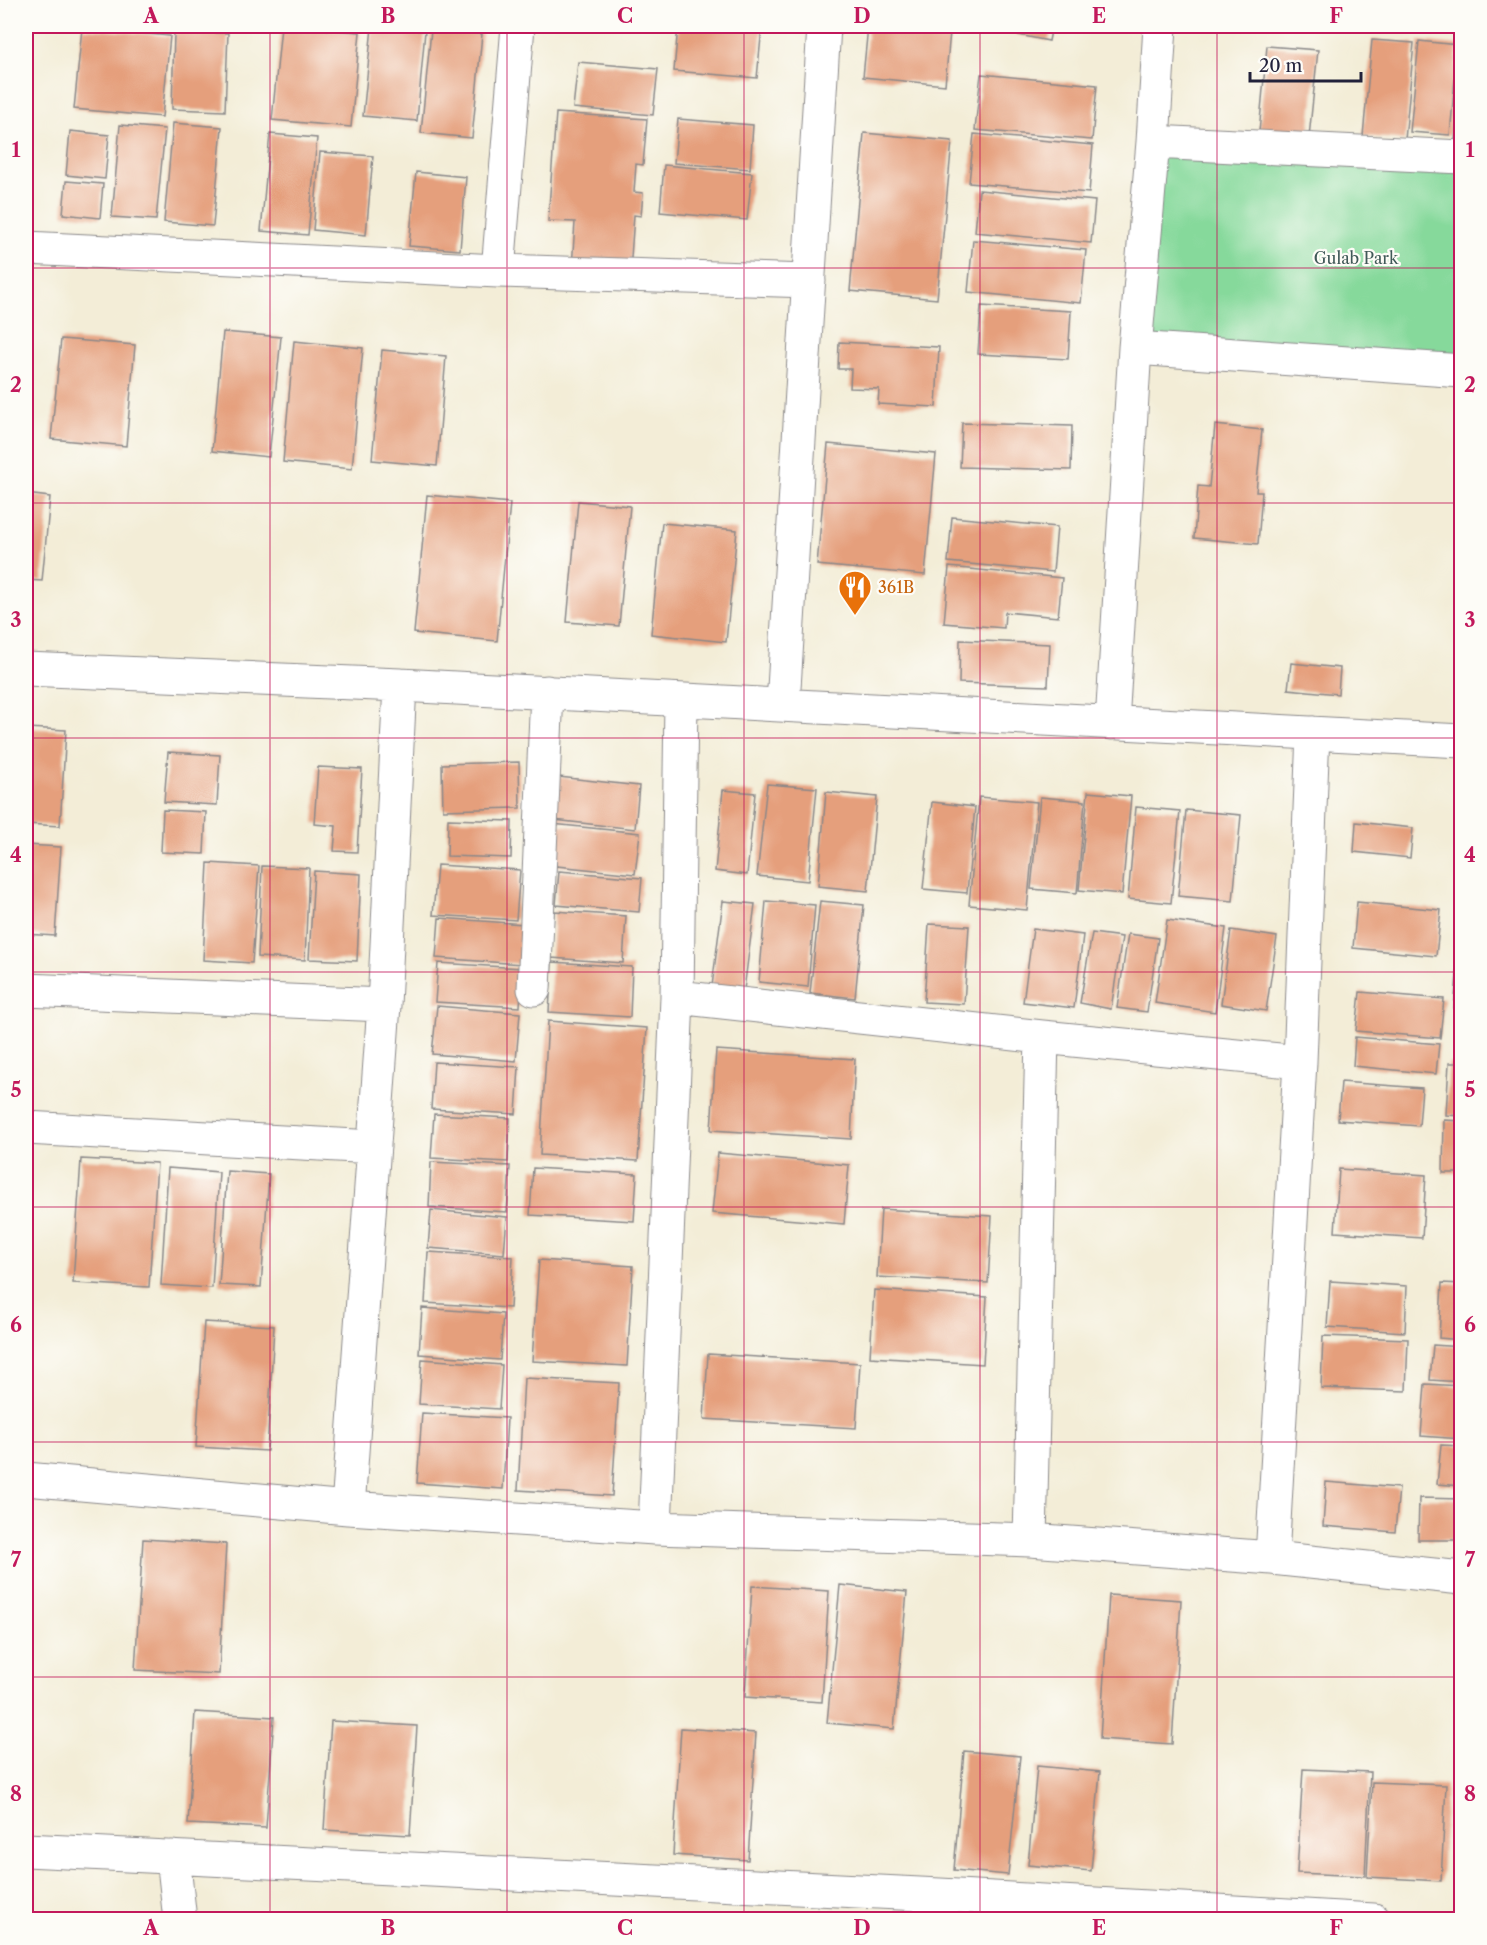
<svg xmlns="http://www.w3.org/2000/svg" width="1487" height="1945" viewBox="0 0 1487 1945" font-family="'Libre Caslon Text',serif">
	<rect width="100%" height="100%" fill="#fdfcf7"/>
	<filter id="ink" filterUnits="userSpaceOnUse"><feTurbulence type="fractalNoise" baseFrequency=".0167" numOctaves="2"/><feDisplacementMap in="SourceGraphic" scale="12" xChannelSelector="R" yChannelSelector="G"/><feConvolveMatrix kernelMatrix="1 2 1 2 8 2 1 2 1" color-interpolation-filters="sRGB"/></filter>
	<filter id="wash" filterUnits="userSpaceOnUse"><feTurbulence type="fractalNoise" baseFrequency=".008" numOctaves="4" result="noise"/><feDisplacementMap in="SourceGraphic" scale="24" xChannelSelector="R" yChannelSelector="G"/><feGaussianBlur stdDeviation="1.35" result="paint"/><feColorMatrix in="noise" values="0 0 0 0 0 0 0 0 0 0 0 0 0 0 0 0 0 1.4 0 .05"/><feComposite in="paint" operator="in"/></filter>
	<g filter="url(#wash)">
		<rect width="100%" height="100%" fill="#f3edd7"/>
		<path fill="#86d99b" stroke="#547e6b" stroke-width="1.5" d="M1153,142L1461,157V371L1135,348Z"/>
		<g id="blocks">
			<path fill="#e59f7b" d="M281,26L360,32L351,127L272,120Z
				M678,26L762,27L757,78L674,71Z
				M868,26L950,32L945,85L863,77Z
				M990,26H1052L1049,41L989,29Z
				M372,27L425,31L417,121L363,116Z
				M82,28L170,36L162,117L74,109Z
				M431,30L482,34L472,138L421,133Z
				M174,32L228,33L225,111L172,109Z
				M1372,40L1414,43L1405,140L1363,136Z
				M1419,41L1458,45L1450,135L1410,132Z
				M1267,46L1318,50L1309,137L1259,132Z
				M578,62L658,69L653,115L573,108Z
				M981,74L1097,85L1092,140L975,130Z
				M1460,85H1462V142L1455,141Z
				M556,113L647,119L643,165L636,164L634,192L643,193L641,216L634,215L630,272L572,268L575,222L548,221Z
				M678,119L753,125L750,169L674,163Z
				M173,123L222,127L213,226L164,222Z
				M120,125L165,129L156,220L112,217Z
				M70,131L109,135L105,179L66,175Z
				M864,133L952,141L937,299L850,291Z
				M270,134L317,138L308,235L261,231Z
				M974,134L1093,145L1089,193L969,183Z
				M320,152L373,156L366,235L313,230Z
				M664,165L752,173L747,220L660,212Z
				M416,172L466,177L460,250L409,246Z
				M66,181L103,184L100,218L63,214Z
				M979,190L1095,201L1091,243L975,232Z
				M973,240L1086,250L1081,303L968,292Z
				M981,306L1071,311L1068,359L978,354Z
				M223,332L281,337L269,457L212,451Z
				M61,339L135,345L126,446L51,439Z
				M294,341L363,348L352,469L283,462Z
				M839,342L939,347L936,407L878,404L879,389L850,388L851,369H838Z
				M382,350L446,356L437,466L372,460Z
				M962,423L1072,426L1071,470L960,467Z
				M1215,425L1262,430L1256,492H1262L1258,544L1194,538L1198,486L1209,487Z
				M828,444L936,454L925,575L817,565Z
				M26,494L50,497L42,581L26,580Z
				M427,495L510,503L497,641L414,633Z
				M578,501L630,506L619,626L567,622Z
				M952,517L1057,527L1053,572L948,562Z
				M662,523L737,530L726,642L651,634Z
				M949,567L1062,578L1058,617L1005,612L1004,628L944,623Z
				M960,640L1050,644L1048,686L959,683Z
				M1291,663L1340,668L1338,694L1288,689Z
				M26,728L66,730L60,826L26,824Z
				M168,752L220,755L217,805L164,802Z
				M519,762L520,808L443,810L442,764Z
				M318,767L362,769L357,852L334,851L336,826L314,824Z
				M559,777L639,786L635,829L554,820Z
				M767,784L817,788L808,881L757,876Z
				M723,790L755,793L747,875L715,871Z
				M826,792L877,797L868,891L818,886Z
				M1088,792L1131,796L1122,894L1079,890Z
				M979,797L1037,802L1027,910L969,905Z
				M1040,797L1085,801L1077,893L1031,889Z
				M932,802L975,807L967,893L923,889Z
				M1136,807L1180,811L1171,903L1128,899Z
				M163,810L206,812L204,854L161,852Z
				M1186,810L1241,815L1233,901L1178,896Z
				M448,819L512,821L511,858L447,856Z
				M1356,822L1413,828L1410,858L1354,852Z
				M552,824L640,833L635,874L547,865Z
				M26,845L61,847L55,936L26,934Z
				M208,863L259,866L252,963L203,960Z
				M437,865L520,870L516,920L433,915Z
				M262,866L309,868L305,960L258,957Z
				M1460,869H1462V900L1457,899Z
				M314,871L361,874L357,961L309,959Z
				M559,871L642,878L639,912L556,905Z
				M723,901L755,904L744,990L712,986Z
				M766,901L815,905L808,987L759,982Z
				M820,901L864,905L855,998L810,993Z
				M1357,902L1441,910L1436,956L1353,948Z
				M554,911L626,916L623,963L551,958Z
				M439,918L524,924L522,964L436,958Z
				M1167,920L1226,928L1215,1012L1155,1003Z
				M929,924L969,926L964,1004L924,1002Z
				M1033,929L1083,935L1074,1008L1023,1002Z
				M1231,930L1277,937L1266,1011L1221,1004Z
				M1092,933L1122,937L1111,1009L1080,1003Z
				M1128,934L1158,938L1147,1012L1117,1008Z
				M552,962L632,967L630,1017L549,1012Z
				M438,963L522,968L520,1007L435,1002Z
				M1458,964H1462V1009L1454,1008Z
				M1360,992L1444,999L1440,1038L1356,1031Z
				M437,1006L520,1013L516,1061L432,1054Z
				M548,1021L647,1028L638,1161L540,1155Z
				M1355,1037L1439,1044L1436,1074L1353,1066Z
				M716,1050L855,1059L851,1139L711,1130Z
				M434,1062L519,1067L516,1114L431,1109Z
				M1449,1063H1462V1116L1446,1115Z
				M1341,1082L1422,1088L1419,1126L1338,1120Z
				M434,1114L510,1118L508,1162L431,1158Z
				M1444,1120L1462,1121V1173H1443Z
				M718,1153L849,1165L844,1224L712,1213Z
				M81,1159L157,1163L149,1287L73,1283Z
				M431,1162L510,1166L507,1212L429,1207Z
				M168,1168L219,1172L212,1288L161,1285Z
				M533,1168L637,1174L634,1221L530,1215Z
				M1339,1169L1426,1175L1422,1238L1335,1232Z
				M227,1171L269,1174L261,1287L219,1285Z
				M881,1209L992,1216L988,1283L877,1277Z
				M431,1210L507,1217L504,1254L428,1248Z
				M428,1252L513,1257L510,1308L425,1303Z
				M539,1260L633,1266L627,1366L532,1361Z
				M1330,1281L1407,1286L1405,1332L1327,1327Z
				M1442,1283L1462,1284V1340L1439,1338Z
				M874,1290L987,1297L983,1364L870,1357Z
				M422,1308L503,1314L500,1360L419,1354Z
				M204,1322L274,1326L267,1451L196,1447Z
				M1323,1336L1408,1339L1406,1391L1321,1388Z
				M1433,1345L1462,1347V1382L1430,1380Z
				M708,1354L860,1363L856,1428L704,1419Z
				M422,1359L502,1365L499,1409L419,1404Z
				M524,1378L619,1383L612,1496L518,1490Z
				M1425,1384L1462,1386V1439L1421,1436Z
				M422,1413L507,1418L503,1489L417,1483Z
				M1441,1445L1462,1446V1486L1437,1484Z
				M1326,1482L1399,1488L1395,1532L1323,1526Z
				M1419,1498L1462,1499V1540H1418Z
				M143,1539L226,1544L219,1674L135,1670Z
				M840,1585L907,1592L894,1729L827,1723Z
				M752,1586L829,1591L822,1702L745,1697Z
				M1109,1595L1181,1600L1172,1744L1100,1739Z
				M195,1712L274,1717L266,1828L188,1824Z
				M331,1721L417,1726L410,1835L324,1830Z
				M681,1728L756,1733L748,1860L673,1855Z
				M964,1751L1020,1756L1008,1875L954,1870Z
				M1037,1766L1100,1772L1091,1871L1028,1865Z
				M1303,1769L1370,1772L1365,1876L1297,1873Z
				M1372,1782L1446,1785L1441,1881L1367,1877Z"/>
		</g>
	</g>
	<g filter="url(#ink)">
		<use href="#blocks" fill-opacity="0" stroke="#8a8889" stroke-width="1.5"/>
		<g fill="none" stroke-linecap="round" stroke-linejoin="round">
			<defs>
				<path id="minor" d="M1153,142L1462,157
					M26,248L498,271L809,281
					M498,271L518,26
					M1135,348L1462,371
					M26,669L400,685L1462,741
					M783,705L824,26
					M1112,723L1135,348L1153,142L1160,26
					M534,989L547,692
					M26,990L384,1005
					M677,997L1042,1037L1300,1062
					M26,1128L374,1147
					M26,1479L348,1508L655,1528L1030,1540L1272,1558L1462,1578
					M348,1508L384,1005L400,685
					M655,1528L677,997L681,700
					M1030,1540L1042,1037
					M1272,1558L1300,1062L1313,733
					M26,1850L940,1895L1374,1920
					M173,1857L180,1920"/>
			</defs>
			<use href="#minor" stroke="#8a8889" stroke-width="35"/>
			<use href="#minor" stroke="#fff" stroke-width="33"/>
		</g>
	</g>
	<path fill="none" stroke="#c2185b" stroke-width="1.5" stroke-opacity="0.55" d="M270,26V1920M507,26V1920M744,26V1920M980,26V1920M1217,26V1920M26,268H1462M26,503H1462M26,738H1462M26,972H1462M26,1207H1462M26,1442H1462M26,1677H1462"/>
	<defs>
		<symbol id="restaurant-pin" viewBox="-11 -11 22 30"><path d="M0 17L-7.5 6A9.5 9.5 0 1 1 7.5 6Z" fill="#e8710a" stroke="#fdfcf7"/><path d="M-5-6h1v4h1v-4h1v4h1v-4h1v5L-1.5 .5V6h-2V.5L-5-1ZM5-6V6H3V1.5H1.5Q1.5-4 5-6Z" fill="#fff"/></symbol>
	</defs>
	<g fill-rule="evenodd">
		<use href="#restaurant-pin" x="836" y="568" width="38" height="52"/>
	</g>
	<g text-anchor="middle" stroke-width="4.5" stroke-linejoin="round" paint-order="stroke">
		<g font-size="16" fill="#405958" stroke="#fdfcf7">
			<text x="1356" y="264">Gulab Park</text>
		</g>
		<g font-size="16" fill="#c56008" stroke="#fdfcf7" text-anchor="start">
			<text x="878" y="593">361B</text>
		</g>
	</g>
	<rect width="1487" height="1945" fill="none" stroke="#fdfcf7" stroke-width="66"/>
	<path d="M1250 72v9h111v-9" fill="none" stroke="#22223b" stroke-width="3"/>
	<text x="1259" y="72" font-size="18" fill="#22223b" stroke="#fdfcf7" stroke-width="4.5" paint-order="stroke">20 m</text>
	<rect x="33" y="33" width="1421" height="1879" fill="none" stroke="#c2185b" stroke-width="2"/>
	<g font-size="20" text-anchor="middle" font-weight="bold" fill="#c2185b">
		<text x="151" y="23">A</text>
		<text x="388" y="23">B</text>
		<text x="625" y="23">C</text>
		<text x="862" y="23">D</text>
		<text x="1099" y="23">E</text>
		<text x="1336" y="23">F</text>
		<text x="16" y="157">1</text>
		<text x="1470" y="157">1</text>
		<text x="16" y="392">2</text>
		<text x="1470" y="392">2</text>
		<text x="16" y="627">3</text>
		<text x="1470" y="627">3</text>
		<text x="16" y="862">4</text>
		<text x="1470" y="862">4</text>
		<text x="16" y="1097">5</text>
		<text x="1470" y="1097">5</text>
		<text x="16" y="1332">6</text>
		<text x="1470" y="1332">6</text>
		<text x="16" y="1567">7</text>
		<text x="1470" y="1567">7</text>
		<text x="16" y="1801">8</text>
		<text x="1470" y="1801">8</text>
		<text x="151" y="1935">A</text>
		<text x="388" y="1935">B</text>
		<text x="625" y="1935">C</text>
		<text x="862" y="1935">D</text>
		<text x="1099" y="1935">E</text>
		<text x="1336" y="1935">F</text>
	</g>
</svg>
